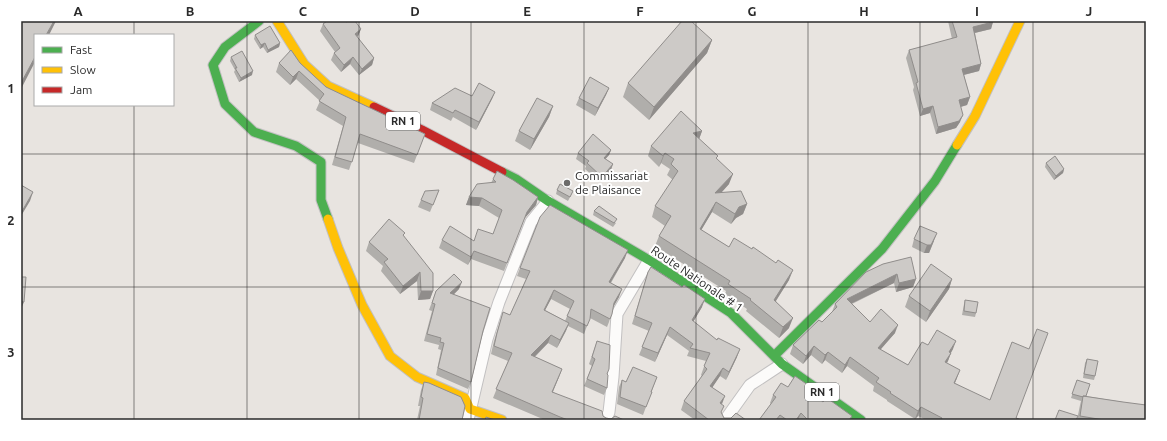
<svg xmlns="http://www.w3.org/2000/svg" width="1167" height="441" viewBox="0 0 1167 441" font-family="Ubuntu,sans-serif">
	<rect width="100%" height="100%" fill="#e8e4e0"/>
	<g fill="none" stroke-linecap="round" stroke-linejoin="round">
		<defs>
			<path id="street" d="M468,420L487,339L499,302L531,222L548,201
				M606,420L609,412L613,377L617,314L649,260
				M725,420L750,385L782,364"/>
			<path id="fast" d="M259,21L225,47L213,65L225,104L254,132L296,146L321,162V200L328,219
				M502,172L516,179L548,201L649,260L731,313L782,364L861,420
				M774,356L882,249L935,181L957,145"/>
			<path id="slow" d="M277,21L304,64L328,86L374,107
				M957,145L975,116L1020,21
				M328,219L338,248L362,305L390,356L417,377L465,398L470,409L502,420"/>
			<path id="jam" d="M374,107L422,130L502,172"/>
		</defs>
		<use href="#street" stroke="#c2c0c1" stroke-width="13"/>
		<use href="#fast" stroke="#c2c0c1" stroke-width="11"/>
		<use href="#slow" stroke="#c2c0c1" stroke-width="11"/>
		<use href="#jam" stroke="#c2c0c1" stroke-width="11"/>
		<use href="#street" stroke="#fcfbfa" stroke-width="11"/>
		<use href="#fast" stroke="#4caf50" stroke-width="9"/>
		<use href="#slow" stroke="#ffc107" stroke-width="9"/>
		<use href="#jam" stroke="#c62828" stroke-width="9"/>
	</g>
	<path fill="#b0aeab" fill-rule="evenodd" d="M948,21H993L991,29L975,33L981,64L979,71L964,75L970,97L967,105L961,107L960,122L956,128L936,134L930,113L920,116L913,90L914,87L906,58L909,50L952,39Z
		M346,22L361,29L358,36L357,37L374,58L372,65L359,75L350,64L341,72L331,60L334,53L335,52L320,31L323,24Z
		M255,35L280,43L279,47L267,53L263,47L260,49L254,39Z
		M712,40L707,53L649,120L623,97L628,83Z
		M231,57L252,75L239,82L234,72L235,70L230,61Z
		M279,63H300L326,87L425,134L414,163L358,143L349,170L332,165L343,126L316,110L320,101L296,79L290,85L276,72Z
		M609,88L606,95L595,116L576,105L579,98Z
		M495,92L492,99L476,130L453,117L451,121L430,110L432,103Z
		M553,106L549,117L530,150L515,141L519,131Z
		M702,131L699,139L717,159L729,184L721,193L747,204L743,214L736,218L731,224L712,212L701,230L729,247L789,280L776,301L789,328L779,338L746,311L747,309L725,294L726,291L655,246L659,236L665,226L652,217L655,206L673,180L667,175L670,169L661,163L659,167L648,156L651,146Z
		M611,150L609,155L605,159L611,170L600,182L585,169L586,166L576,159L578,153Z
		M1046,163L1064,169L1063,173L1054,180L1045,167Z
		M493,179L538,197L536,205L524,219L504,271L471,259L468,265L439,248L442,240H474L493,234L499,218L479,206L466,205L469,197L491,183Z
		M439,190L430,212L418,207L421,200Z
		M557,190L573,191L568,201L556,194Z
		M594,211L616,223L613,227L593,215Z
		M404,236L433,291L430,299L418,300L417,281L400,294L381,271L383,266L366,251L369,242Z
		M914,239L934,241L929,253H924L912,247Z
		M625,258L611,283L619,297L613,306L609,322L607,327L590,318L584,334L568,326L557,348L548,343L535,357L562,369L553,392L603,416L606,418L624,420H545L493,398L508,361L491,354L494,341L503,312L510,315L526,279L517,276L520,268ZM551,299L570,309L565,321L545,310Z
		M883,264L916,279L913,287L896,292L894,283L852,304L870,322L895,333L880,349L908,365L928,345L953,349L951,353L947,363L957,378L955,383L1021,420H926L918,416L915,419L887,401V400L873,391L874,386L847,366L842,373L825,360L822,364L811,355L803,364L790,354L793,345L822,322L832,312L835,304Z
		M648,272L702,307L693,322L737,357L726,380L720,376L712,387L722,404L721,412L724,418L746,420H695L681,410L684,401L702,376L701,375L706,361L687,356L689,351L667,335L655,362L639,355L649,331L632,324Z
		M952,279L949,289L926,322L905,307L909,296Z
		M459,289L454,294L483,331L471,382L468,389L436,375L441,350L438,349L439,345L424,341L432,311L429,310L436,291Z
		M965,300L976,313L975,317L962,315L964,304Z
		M597,341L607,374V388L604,395L584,386L592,366L589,364Z
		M1087,359L1095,376L1094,380L1083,378L1085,363Z
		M657,377L643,415L617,404L619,387L622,380L626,382Z
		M1077,380L1086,396L1123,402L1146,420H1077L1080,405L1081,401L1071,398Z
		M424,382L462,420H417L420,406H418L421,390Z
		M788,387L807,389L823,402L852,416L850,420H759L771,404L770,403L773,395Z"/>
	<path fill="#908d8b" d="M54,21H56L49,35H46Z
		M993,22L991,29L970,34L973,27Z
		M361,29L358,36L352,41L355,34Z
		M712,40L707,53L649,120L654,107Z
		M265,43L263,47L260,49L261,45Z
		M280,43L279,47L267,53L268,50Z
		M35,57V62L21,89V83Z
		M353,57L350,64L341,72L344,65Z
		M374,58L372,65L359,75L362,69Z
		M981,64L979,71L959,76L962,69Z
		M253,71L252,75L239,82L241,78Z
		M299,71L296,79L290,85L293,77Z
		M609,88L606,95L595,116L598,108Z
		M495,92L492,99L476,130L479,122Z
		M970,97L967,105L956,108L959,100Z
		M553,106L549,117L530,150L534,139Z
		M933,106L930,113L920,116L923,109Z
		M963,115L960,122L956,128L936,134L938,127Z
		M702,131L698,142L693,133Z
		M611,150L609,155L602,163L604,158Z
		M665,153L661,163L659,167L663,156Z
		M613,164L611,170L600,182L602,177Z
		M1064,169L1063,173L1054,180L1056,176Z
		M733,174L729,184L711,204L715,193Z
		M33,192L30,201L21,216V213Z
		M469,197L482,198L479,206L466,205Z
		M538,197L536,205L524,219L504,271L527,212Z
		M716,202L712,212L696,239L700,229Z
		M747,204L743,214L736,218L731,224L735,214L739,207Z
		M937,233L929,253H924L927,245Z
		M628,250L625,258L606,290L609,282Z
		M474,251L471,259L468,265L471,257Z
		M793,270L789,280L770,310L774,300Z
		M420,272L417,281L400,294L403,286Z
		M897,274L894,283L844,307L847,299Z
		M916,279L913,287L896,292L899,283Z
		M952,279L949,289L926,322L930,311Z
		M462,282L459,289L448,300L450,293Z
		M622,289L619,297L611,311L614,303Z
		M554,290L551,299L541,318L544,310Z
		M421,291H433L430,299L418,300Z
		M705,299L702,307L689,329L692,320Z
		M21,301L24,302L21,309Z
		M793,318L789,328L779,338L783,327Z
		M569,323L566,331L557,348L560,340Z
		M898,325L895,333L875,356L878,348Z
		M670,327L667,335L655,362L658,353Z
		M551,335L548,343L528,363L531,355Z
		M956,341L953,349L947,359L951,353L948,361L942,370L949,352Z
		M814,346L811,355L803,364L806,356Z
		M740,349L737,357L726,380L729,372Z
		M828,352L825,360L822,364L825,355Z
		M850,357L847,366L842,373L845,365Z
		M723,368L720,376L708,394L710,386Z
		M562,369L559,377L549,400L552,392Z
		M960,370L957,378L951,391L954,383Z
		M725,396L722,404L720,403Z
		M921,407L918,416L915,419L918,411Z
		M801,413L798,420H796Z"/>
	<path fill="#cdcac7" stroke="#908d8b" d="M21,21H54L46,35H35V57L21,83Z
		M327,21H345L346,22L348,21H355L361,29L355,34L374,58L362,69L353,57L344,65L334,53L340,48L323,24Z
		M682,21H691L712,40L654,107L628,83Z
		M952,21H993V22L973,27L981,64L962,69L970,97L959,100L963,115L959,121L938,127L933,106L923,109L916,83L918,82L909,50L957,37Z
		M270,26L280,43L268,50L265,43L261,45L255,35Z
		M291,50L300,63L326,87L425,134L417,155L360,134L352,162L335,157L346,117L319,101L324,94L299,71L293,77L279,63Z
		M242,51L253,71L241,78L235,68H237L231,57Z
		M590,77L609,88L598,108L579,98Z
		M479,83L495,92L479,122L455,110L453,113L432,103L455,88L472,96Z
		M537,98L553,106L534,139L519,131Z
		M681,111L702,131L693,133L718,156L716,158L733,174L715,193L741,191L747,204L739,207L735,214L716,202L700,229L729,247L734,238L752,249L753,247L776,263L778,260L793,270L774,300L793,318L783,327L750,300L751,299L728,284L730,281L659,236L671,216L655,206L678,171L671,164L674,159L665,153L663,156L651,146Z
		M593,134L611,150L604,158L613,164L602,177L587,163L589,161L578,153Z
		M1055,156L1064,169L1056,176L1046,163Z
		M497,171L513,180L538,197L527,212L507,263L474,251L471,257L442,240L450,226L474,241L478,229L493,234L502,210L482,198L469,197L477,184L496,182L493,179Z
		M560,184L573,191L570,197L557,190Z
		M21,185L33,192L21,213Z
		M439,190L433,205L421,200L425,191Z
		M550,205L628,250L609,282L622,289L614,303L612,314L610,319L591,309L590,319L587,326L567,316L574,301L554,290L544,310L569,323L560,340L551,335L531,355L562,369L552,392L602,411L603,416L606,418L611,419L615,416L624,420H568L560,417L496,389L512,353L494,346L497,333L503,312L510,315L530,271L520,268L540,217Z
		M599,206L617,219L614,223L594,211Z
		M389,219L405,233L403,235L433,273V291H421L420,272L403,286L384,262L388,259L369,242Z
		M920,226L937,233L931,245H927L914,239Z
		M911,257L916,279L899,283L897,274L847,299L870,322L881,309L898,325L878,348L908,365L922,342L928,345L937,330L956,341L949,352L951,353L945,362L960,370L954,383L990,400L1012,342L1029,349L1037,329L1048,333L1016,418L1021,420H941L942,418L921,407L918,411L890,393L891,392L876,382L879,378L850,357L845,365L828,352L825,355L814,346L806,356L793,345L819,320L822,322L837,307L835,304L866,272L883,264Z
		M931,264L952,279L930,311L909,296Z
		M651,267L682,287L684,285L705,299L692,320L717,340L718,338L740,349L729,372L723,368L710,386L725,396L720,403L724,406L721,412L724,418H731L736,413L746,420H709L684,401L707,369L704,366L710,353L690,348L693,344L670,327L658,353L642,347L652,323L635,316L648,272Z
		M454,274L462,282L450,293L490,308L483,331L471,382L438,368L444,343L440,342L441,338L427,334L435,304L432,303L436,291Z
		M21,277H26L24,302L21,301Z
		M965,300L978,302L976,313L964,311Z
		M597,341L610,345L609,369L607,374L608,375L607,388L587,379L595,359L592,357Z
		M1087,359L1098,361L1095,376L1084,374Z
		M633,367L657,377L651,392H652L646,407L620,397L622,380L626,382Z
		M795,376L808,385L806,388L823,402L827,398L852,416L849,420H808L801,413L796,420H787L780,415L776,420H759L776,397L773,395L781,383L788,387Z
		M1077,380L1090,384L1086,396H1083V397L1072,394Z
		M424,382L429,383L461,397L465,406L462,420H419L423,398L421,397Z
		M1083,396L1123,402L1146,405V420H1104L1080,416Z
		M1059,410L1078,416L1076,420H1055Z
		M486,417L495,420H485Z"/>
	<path fill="none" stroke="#2a2a2a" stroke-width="1" stroke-opacity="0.55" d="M134,21V35M247,21V420M359,21V420M471,21V420M584,21V420M696,21V420M808,21V420M920,21V420M1033,21V420M134,105V420M21,154H1146M21,287H1146"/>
	<circle fill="#6c6b6a" stroke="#fff" stroke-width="1.5" cx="567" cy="183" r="4"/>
	<g text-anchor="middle" stroke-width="4" stroke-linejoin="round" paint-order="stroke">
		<g fill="#fff" stroke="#6a6a6a" stroke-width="1">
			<rect x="386" y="112" width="34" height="18" rx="3"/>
			<rect x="805" y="383" width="34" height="18" rx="3"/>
		</g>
		<g font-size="11" font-weight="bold" fill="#2a2a2a">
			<text x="403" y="125">RN 1</text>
			<text x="822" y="396">RN 1</text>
		</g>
		<g font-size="12" fill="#2a2a2a" stroke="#fff" text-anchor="start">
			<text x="575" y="180">Commissariat<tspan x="575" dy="14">de Plaisance</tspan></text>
		</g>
		<g font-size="12" fill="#2a2a2a" stroke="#fff">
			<text transform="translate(697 279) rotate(34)" y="4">Route Nationale # 1</text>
		</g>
	</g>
	<rect width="1167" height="441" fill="none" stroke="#ffffff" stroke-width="44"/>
	<rect x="34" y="34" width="140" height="72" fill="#ffffff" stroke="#aaaaaa"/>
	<rect x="42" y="47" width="20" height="6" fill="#4caf50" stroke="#aaaaaa"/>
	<text x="70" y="54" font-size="12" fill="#2a2a2a">Fast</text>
	<rect x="42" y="67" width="20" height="6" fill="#ffc107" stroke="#aaaaaa"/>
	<text x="70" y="74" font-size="12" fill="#2a2a2a">Slow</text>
	<rect x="42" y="87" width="20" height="6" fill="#c62828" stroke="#aaaaaa"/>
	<text x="70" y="94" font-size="12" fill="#2a2a2a">Jam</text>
	<rect x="22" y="22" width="1123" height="397" fill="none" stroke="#2a2a2a" stroke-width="1.5"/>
	<g font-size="13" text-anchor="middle" font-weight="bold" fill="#2a2a2a">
		<text x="78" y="16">A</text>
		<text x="190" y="16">B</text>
		<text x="303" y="16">C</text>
		<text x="415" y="16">D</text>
		<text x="527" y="16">E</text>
		<text x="640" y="16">F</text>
		<text x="752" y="16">G</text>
		<text x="864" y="16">H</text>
		<text x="977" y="16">I</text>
		<text x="1089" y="16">J</text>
		<text x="11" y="93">1</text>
		<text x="11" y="225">2</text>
		<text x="11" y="357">3</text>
	</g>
</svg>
